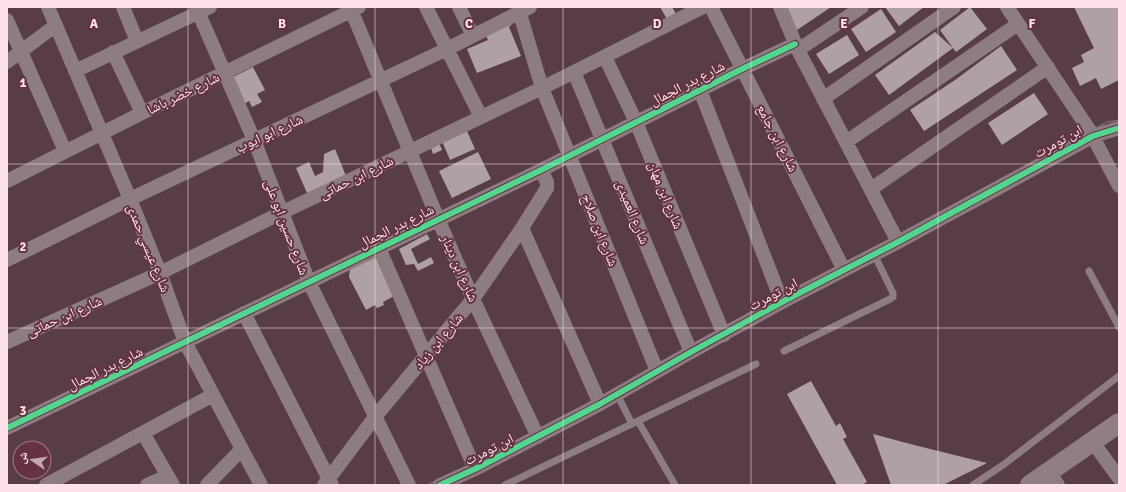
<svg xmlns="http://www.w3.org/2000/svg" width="1126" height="492" viewBox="0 0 1126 492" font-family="Signika,'Noto Naskh Arabic',sans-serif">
	<rect width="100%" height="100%" fill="#593d46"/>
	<path fill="#afa1a3" d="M660,7H672L676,14L667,19Z
		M785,7H831L797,30Z
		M885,7H924L899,26Z
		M970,7L987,29L956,52L953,48L889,95L875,75L935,32L953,48L940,30Z
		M1074,7H1119V80L1101,89L1096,78L1080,86L1072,68L1084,62L1081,55L1094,48Z
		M881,9L896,32L866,52L851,29Z
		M513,23L509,27L521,56L477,73L467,49L488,40L485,34Z
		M847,35L859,55L829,74L816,54Z
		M1001,46L1017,70L924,131L910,110L955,80Z
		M253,67L265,90L257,94L262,102L252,107L249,101L244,104L231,78Z
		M1034,93L1048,114L1002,145L988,123Z
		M466,129L475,149L450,160L442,141L439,143L442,150L433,154L430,145Z
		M335,149L346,176L307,193L296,168L309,162L315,176L323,172L324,154Z
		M478,152L491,179L452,198L439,171Z
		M427,234L430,239L411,249L418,264L431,257L434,263L418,271L414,264L406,265L399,249Z
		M376,256L396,295L383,302L384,305L377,308L375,305L366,310L349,277L350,269Z
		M811,381L836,426L840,423L847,437L843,439L867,482L862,485H837L787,394Z
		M873,434L914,445L987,463L943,485H891Z"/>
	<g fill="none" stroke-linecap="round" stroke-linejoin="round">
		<path stroke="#8d7c81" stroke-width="7" d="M1089,271L1119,327
			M784,351L890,299L893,297V293L874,254
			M617,394L632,424
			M638,421L675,485
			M505,485L756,364
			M973,485L1003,465L1119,376"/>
		<path stroke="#8d7c81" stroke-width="14" d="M48,7L130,199L160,273L185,342L261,485
			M123,7L137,41
			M196,7L254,140L309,282L409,485
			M350,7L438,219L473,299L538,437
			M426,7L481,117
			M459,7L473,36
			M518,7L542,88L657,371
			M711,7L844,270
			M780,7L798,50L898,242
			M1007,7L1090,131L1119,186
			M7,20L65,151
			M798,50L862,7
			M113,52L142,113
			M605,57L636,122L724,335
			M7,62L56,25
			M75,71L210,7
			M574,72L691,352
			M700,90L782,302
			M823,99L954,7
			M846,142L1018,24
			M7,181L142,113L359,7
			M871,189L1048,67
			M522,228L600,404
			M379,248L475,469
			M7,260L130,199L447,49L530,7
			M244,313L332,485
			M7,342L160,273L281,213L542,88L703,7
			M7,428L541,170L742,69L795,44
			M143,433L173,485
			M1092,441L1119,478
			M1049,472L1058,485
			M46,485L213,395
			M147,485L168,476
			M207,485L242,449
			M324,485L375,417L473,299L522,228L547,188V182L541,170
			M440,485L475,469L600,404L691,352L782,302L898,242L1093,136L1119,128"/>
		<path stroke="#917e82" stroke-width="20" d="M1030,485L1119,423"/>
		<path stroke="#8c797f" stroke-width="1" d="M427,485C548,430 662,362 779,298C817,277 857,257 896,237C967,199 1037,160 1107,122L1119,120
			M451,485L478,473L542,441L620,399L726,338L876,258L990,200L1096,142L1112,136L1119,135"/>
		<defs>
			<path id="cycleway" d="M7,428L541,170L742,69L795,44
				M440,485L475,469L600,404L691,352L782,302L898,242L1093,136L1119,128"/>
		</defs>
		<use href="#cycleway" stroke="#643241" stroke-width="8"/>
		<use href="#cycleway" stroke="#53d58f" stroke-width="6"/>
	</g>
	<path fill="none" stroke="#fde3e9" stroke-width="1" stroke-opacity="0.55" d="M188,7V485M375,7V485M563,7V485M751,7V485M938,7V485M7,164H1119M7,328H1119"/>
	<g text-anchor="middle" stroke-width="4" stroke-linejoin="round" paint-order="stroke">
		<g font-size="14" fill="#fde3e9" stroke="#643241">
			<text transform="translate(687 83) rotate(-27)" y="5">شارع بدر الجمال</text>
			<text transform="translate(183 93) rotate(-26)" y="5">شارع خضر باشا</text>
			<text transform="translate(269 133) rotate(-25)" y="5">شارع ابو ايوب</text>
			<text transform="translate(778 138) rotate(63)" y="5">شارع ابن جامع</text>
			<text transform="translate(1058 141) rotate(-29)" y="5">ابن تومرت</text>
			<text transform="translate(356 177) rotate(-26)" y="5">شارع ابن حماتى</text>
			<text transform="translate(666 195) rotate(68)" y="5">شارع ابن مهان</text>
			<text transform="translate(633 212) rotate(68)" y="5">شارع العميدى</text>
			<text transform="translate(396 226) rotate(-26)" y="5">شارع بدر الجمال</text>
			<text transform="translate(287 227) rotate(69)" y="5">شارع حسين ابو على</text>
			<text transform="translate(600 230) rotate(68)" y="5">شارع ابن صلاح</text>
			<text transform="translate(149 248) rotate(68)" y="5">شارع عيسي حمدى</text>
			<text transform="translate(460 268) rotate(66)" y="5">شارع ابن دينار</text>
			<text transform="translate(773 294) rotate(-28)" y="5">ابن تومرت</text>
			<text transform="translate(64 316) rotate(-24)" y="5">شارع ابن حماتى</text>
			<text transform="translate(438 341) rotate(-50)" y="5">شارع ابن زياد</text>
			<text transform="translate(105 368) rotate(-26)" y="5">شارع بدر الجمال</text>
			<text transform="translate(489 449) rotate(-27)" y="5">ابن تومرت</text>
		</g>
	</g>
	<g font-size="13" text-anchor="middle" font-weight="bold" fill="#fde3e9" stroke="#643241" stroke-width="4" stroke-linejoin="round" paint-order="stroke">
		<text x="94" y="28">A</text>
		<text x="282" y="28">B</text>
		<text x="469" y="28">C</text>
		<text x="657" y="28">D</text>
		<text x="844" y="28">E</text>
		<text x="1032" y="28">F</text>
		<text x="23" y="87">1</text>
		<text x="23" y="251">2</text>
		<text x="23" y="415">3</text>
	</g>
	<rect width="1126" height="492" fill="none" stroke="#fde3e9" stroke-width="16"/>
	<g transform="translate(32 460) rotate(283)"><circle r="19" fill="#643241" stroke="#a17984"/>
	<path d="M0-3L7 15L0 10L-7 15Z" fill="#c4a9b0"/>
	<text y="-6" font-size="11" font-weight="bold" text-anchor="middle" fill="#fde3e9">ش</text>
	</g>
</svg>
